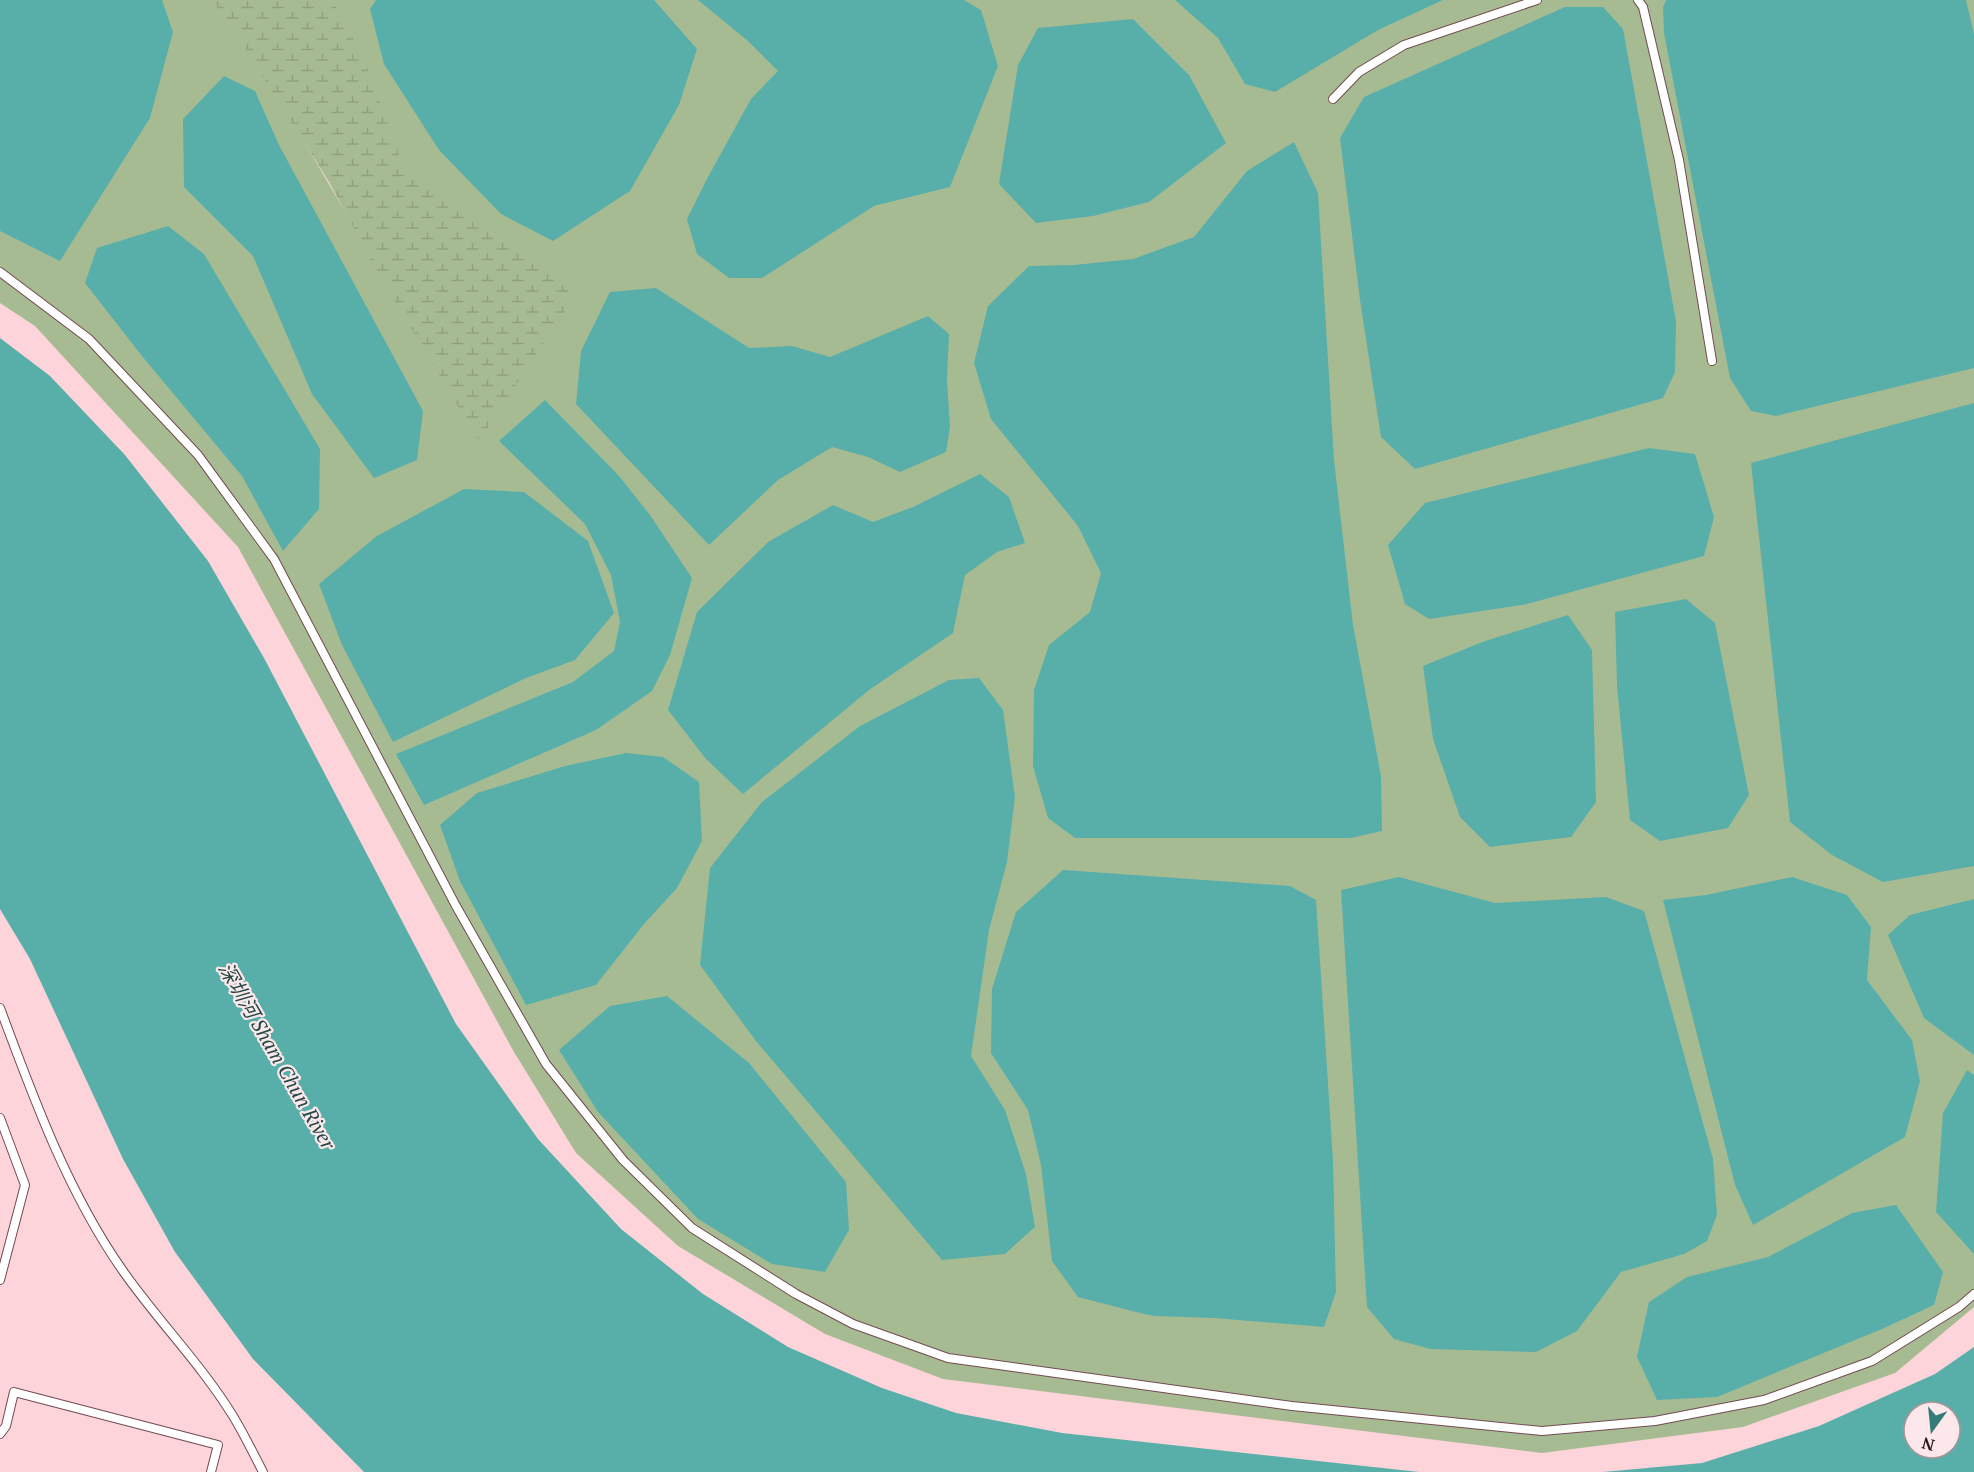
<svg xmlns="http://www.w3.org/2000/svg" width="1974" height="1472" viewBox="0 0 1974 1472" font-family="'PT Serif','Noto Sans SC',serif">
	<defs>
		<pattern id="wetland-marsh" width="20" height="14" patternUnits="userSpaceOnUse" patternTransform="scale(1.5)"><rect width="20" height="14" fill="#a7bb93"/><path d="M1 5h8M5 5V1M11 12h8M15 12V8" fill="none" stroke="#90a07e"/></pattern>
	</defs>
	<rect width="100%" height="100%" fill="#fcd4d9"/>
	<path fill="#a7bb93" d="M0,0H221L473,430L318,0H1974V1307L1895,1373L1743,1427L1542,1453L943,1379L825,1334L678,1246L576,1153L514,1052L238,547L35,326L0,303Z"/>
	<path fill="url(#wetland-marsh)" d="M212,0H332L364,59L405,171L576,294L479,441L379,275L329,182L233,29Z"/>
	<path fill="#58afa9" fill-rule="evenodd" d="M0,0H162L173,32L150,118L60,261L0,231Z
		M376,0H654L697,49L679,105L630,191L553,241L501,214L439,150L384,64L370,9Z
		M698,0H964L981,10L998,66L950,187L874,206L762,278H729L697,254L687,219L708,177L751,99L778,71L748,41Z
		M1175,0H1443L1378,30L1275,92L1245,84L1218,38Z
		M1666,0H1966L1974,34V368L1776,416L1751,411L1730,378L1664,33L1663,7Z
		M1565,7H1603L1623,29L1676,321L1675,372L1663,398L1415,469L1381,437L1360,300L1340,138L1364,97Z
		M1133,19L1189,75L1226,143L1149,202L1093,216L1036,223L999,184L1018,65L1038,28Z
		M224,76L255,91L279,145L423,411L417,460L374,478L312,394L253,256L184,187L183,119Z
		M1294,142L1318,193L1334,460L1353,625L1381,776L1382,831L1351,838H1075L1048,818L1033,766L1034,690L1049,645L1090,612L1101,573L1078,526L991,419L974,363L988,306L1029,266L1074,265L1133,259L1194,237L1247,171Z
		M168,226L204,254L320,449L319,509L283,551L242,476L142,356L85,283L97,248Z
		M656,288L749,348L792,346L830,357L928,316L949,334L947,379L950,427L946,452L900,472L868,457L832,447L778,480L709,545L576,404L581,351L610,292Z
		M0,338L50,376L125,455L208,561L264,658L456,1024L538,1139L621,1229L703,1294L788,1347L882,1388L956,1413L1062,1433L1419,1472H364L253,1359L175,1252L123,1159L30,959L0,909Z
		M545,400L619,476L650,515L692,578L670,655L652,691L596,730L424,805L396,754L573,682L614,651L620,622L611,575L585,524L499,441Z
		M1974,403V866L1883,882L1832,855L1790,822L1751,463Z
		M1649,448L1695,454L1714,517L1704,556L1527,604L1429,619L1405,604L1388,545L1425,503Z
		M980,474L1009,497L1025,543L997,552L965,575L953,633L869,690L743,794L706,759L668,710L697,612L768,542L833,505L873,522L913,507Z
		M464,489L524,492L588,541L614,613L575,660L526,678L393,742L342,645L319,584L377,536Z
		M1686,599L1715,623L1749,795L1728,828L1660,841L1630,820L1617,686L1615,612Z
		M1568,615L1592,650L1596,802L1571,837L1490,847L1460,817L1433,739L1423,666L1485,641Z
		M979,678L1003,710L1015,797L1007,862L989,930L971,1056L1005,1110L1026,1174L1035,1227L1005,1254L942,1260L756,1041L700,965L710,868L762,802L860,726L949,680Z
		M626,753L663,757L699,782L702,841L677,888L644,924L596,985L526,1005L460,881L440,825L477,793L565,766Z
		M1063,870L1290,886L1316,900L1333,1160L1336,1292L1324,1327L1214,1318L1154,1316L1140,1313L1078,1297L1052,1261L1041,1165L1028,1110L991,1053L992,989L1016,912Z
		M1399,877L1495,903L1606,897L1644,911L1713,1159L1717,1215L1707,1241L1684,1254L1621,1272L1577,1331L1536,1352L1430,1349L1394,1339L1367,1307L1341,890Z
		M1792,877L1847,895L1871,927L1867,980L1912,1040L1920,1081L1905,1137L1753,1225L1735,1185L1663,900L1706,895Z
		M1974,899V1055L1924,1018L1888,935L1910,915Z
		M667,996L749,1063L846,1182L849,1230L825,1272L772,1264L698,1219L598,1112L559,1050L610,1006Z
		M1967,1070L1974,1075V1254L1936,1212L1943,1113Z
		M1896,1205L1943,1272L1934,1305L1882,1329L1717,1397L1657,1400L1637,1357L1649,1302L1687,1277L1768,1257L1852,1213Z
		M1974,1347V1472H1603L1702,1463L1819,1426L1935,1374ZM1914,1412H1950V1448H1914Z"/>
	<g fill="none" stroke-linecap="round" stroke-linejoin="round">
		<defs>
			<path id="lane" d="M1638,0L1643,7L1679,160L1712,361
				M1333,99L1359,72L1404,45L1537,0
				M0,272L89,339L198,455L274,559L456,906L546,1064L623,1160L692,1228L796,1294L853,1324L948,1358L1292,1406L1542,1431L1655,1421L1764,1400L1872,1361L1959,1307L1974,1294
				M0,1008C33,1097 68,1193 123,1271C158,1321 201,1364 233,1416C244,1434 253,1453 263,1472
				M0,1118L25,1185L0,1280
				M0,1434L6,1426L14,1392L218,1445L211,1472"/>
		</defs>
		<use href="#lane" stroke="#734a51" stroke-width="10"/>
		<use href="#lane" stroke="#fff" stroke-width="8"/>
	</g>
	<g text-anchor="middle" stroke-width="4.5" stroke-linejoin="round" paint-order="stroke">
		<g font-size="20" font-style="italic" fill="#1e4744" stroke="#fce7ea">
			<text transform="translate(277 1056) rotate(60)" y="7">深圳河 Sham Chun River</text>
		</g>
	</g>
	<g transform="translate(1932 1430) rotate(195)"><circle r="28" fill="#fce7ea" stroke="#a89497" stroke-width="1.5"/>
	<path d="M0-4.5L10 22L0 15L-10 22Z" fill="#347c78"/>
	<text y="-9" font-size="16" font-weight="bold" text-anchor="middle" fill="#29181a">N</text>
	</g>
</svg>
